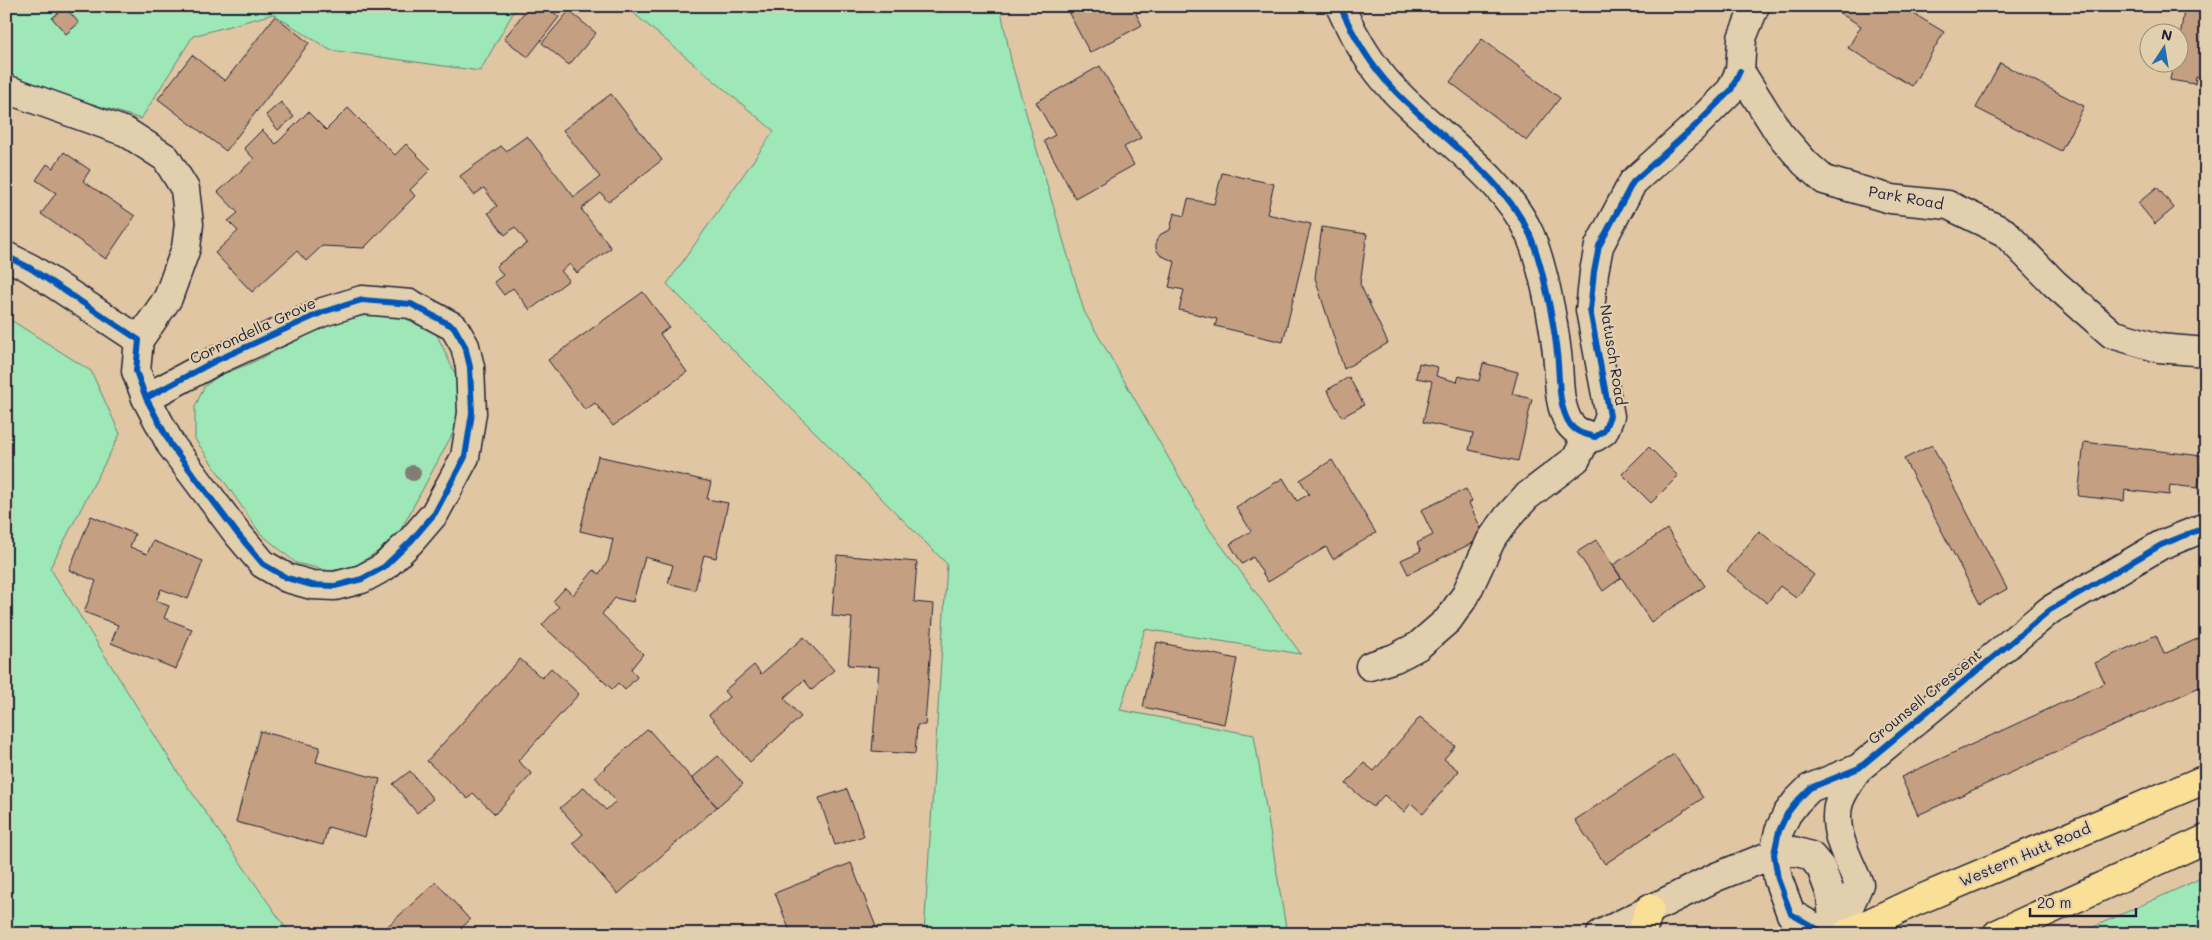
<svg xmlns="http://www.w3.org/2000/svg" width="2212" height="940" viewBox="0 0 2212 940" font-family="Mali,sans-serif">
	<rect width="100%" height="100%" fill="#e0c6a3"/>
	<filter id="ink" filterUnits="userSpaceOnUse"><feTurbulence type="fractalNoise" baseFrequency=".02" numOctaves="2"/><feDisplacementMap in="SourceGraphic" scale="10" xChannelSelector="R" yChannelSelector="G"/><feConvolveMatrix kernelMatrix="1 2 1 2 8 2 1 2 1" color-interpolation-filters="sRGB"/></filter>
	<g filter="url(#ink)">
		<path fill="#9ee7b6" stroke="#608478" d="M6,6H517L480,71L330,50L273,14L193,36L141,119L6,77Z
			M625,6H1000L1012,65L1084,311L1210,530L1301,654L1145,629L1120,710L1254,735L1287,934H924L947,564L667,284L774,131Z
			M382,314L409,317L436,333L459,382L461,418L399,533L377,552L355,566L330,571L296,563L260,533L195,439V407L204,387L218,376L249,364L328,325L362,316Z
			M6,317L91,371L120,434L50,568L179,774L290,934H6Z
			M2206,876V934H2078Z"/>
		<path fill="#c59f82" stroke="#22223b" d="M529,6H546L559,17L528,57L504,39Z
			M1065,6H1140L1142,10L1136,14L1142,25L1090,53Z
			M1828,6H1901L1944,32L1912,86L1848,48L1861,26Z
			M65,7L79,23L66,34L52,18Z
			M2184,10L2206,13V79L2196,77L2195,84L2170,80L2172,70H2167L2168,62H2180V38Z
			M569,11L596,33L569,65L542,43Z
			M275,16L309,43L226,151L158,99L192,55L225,81Z
			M1482,39L1560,98L1527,141L1450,82Z
			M2000,63L2084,106L2061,151L1976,108Z
			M1100,66L1141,138L1124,147L1134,165L1075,198L1044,141L1055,135L1036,102Z
			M611,94L662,160L608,202L601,193L581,209L611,248L577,273L570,264L561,271L569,280L530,310L513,288L504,295L494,282L503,275L496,266L527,243L515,227L505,235L488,213L497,206L484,188L474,195L460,176L501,146L506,151L527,136L574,197L600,177L563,130Z
			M281,102L294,117L278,130L266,115Z
			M348,108L395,155L406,144L431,169L410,190L415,196L364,248L322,246L306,261L297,251L252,292L215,253L238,231L228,221L238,213L218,192L254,159L244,148L262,130L276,144L308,112L326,130Z
			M64,152L90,170L83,181L135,216L106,259L41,214L56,193L36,180L47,164L53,168Z
			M1222,173L1274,184L1267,214L1311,224L1283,342L1215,326L1217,319L1179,310L1184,290L1169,287L1175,262L1160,255L1156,249V241L1161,234L1170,230L1174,213L1184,216L1188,199L1214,204Z
			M2157,187L2174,208L2155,224L2138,203Z
			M1322,227L1367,234L1360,284L1388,343L1344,369L1315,278Z
			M643,292L669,327L660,334L687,372L613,426L595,403L585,410L548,360Z
			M1419,363L1438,367L1436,376L1457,382L1459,376L1479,381L1483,363L1518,372L1512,394L1532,399L1518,461L1469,450L1473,433L1423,422L1432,381L1416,378Z
			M1349,377L1364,405L1342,417L1327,390Z
			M2084,442L2202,456L2198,488L2170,485L2169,495L2125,490L2124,501L2078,496Z
			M1932,445L2007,589L1980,604L1904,459Z
			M1649,447L1678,476L1651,503L1622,474Z
			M598,456L711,482L707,499L728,503L716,558L704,555L695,590L668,583L673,565L645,557L633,602L615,598L602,614L643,654L631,669L637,677L625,690L618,683L612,689L542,625L559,607L553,601L565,588L573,595L594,570L599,574L608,561L613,539L580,531Z
			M1332,460L1376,533L1333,559L1326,547L1268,582L1253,557L1242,564L1230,544L1251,531L1236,507L1283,478L1297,501L1309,494L1300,480Z
			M1466,489L1472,501L1469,503L1485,537L1408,574L1401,560L1421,551L1417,543L1433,535L1421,510Z
			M91,516L135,534L130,547L147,554L153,541L203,561L188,599L161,589L156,601L169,606L164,618L192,629L176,669L111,643L118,625L84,612L96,581L69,570Z
			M1667,529L1705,586L1651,622L1613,565Z
			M1759,531L1814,575L1796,598L1780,586L1767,603L1727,571Z
			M1596,540L1621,578L1603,591L1577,552Z
			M837,555L917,562L914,602L934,604L925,725H917L915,754L872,751L879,667L848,665L852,618L832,616Z
			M2156,635L2164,654L2206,635V684L1918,815L1901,777L2105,683L2095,663Z
			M804,637L834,670L812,690L804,680L784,698L801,717L750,762L709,715L729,697L724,691L754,665L761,674Z
			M1157,642L1237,659L1224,724L1143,707Z
			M520,659L542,678L551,668L579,694L518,761L532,774L495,814L473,793L468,799L427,761Z
			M1420,717L1455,746L1444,759L1459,771L1423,814L1411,803L1404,812L1384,795L1373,807L1346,784L1364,763L1374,771Z
			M648,729L717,807L618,894L573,843L583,834L560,808L584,787L606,810L616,801L595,777Z
			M260,731L320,747L316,762L380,779L365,837L328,827L323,845L236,822Z
			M1674,754L1703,798L1605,864L1575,820Z
			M718,756L743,784L717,807L692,778Z
			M410,771L433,799L417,813L393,784Z
			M847,789L864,836L835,845L819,798Z
			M851,863L878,932L874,934H791L775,893Z
			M436,882L470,920L455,934H379Z"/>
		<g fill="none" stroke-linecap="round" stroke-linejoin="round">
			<defs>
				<path id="minor" d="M1340,6C1353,35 1371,66 1393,89C1436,135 1504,176 1530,235C1543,266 1553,318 1557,353C1560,376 1557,402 1569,423C1576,433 1584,434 1595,437L1604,431L1610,416L1590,310L1594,272L1599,246L1633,182L1696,125L1731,90L1740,71
					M1755,6L1742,38L1740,71L1779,133L1805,163L1824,180L1891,199L1948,205L2004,232L2055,284L2112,334L2159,348L2206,352
					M6,89L126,132L166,158L185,189L189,224L186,248L168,298L139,340
					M6,256L30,268L139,340L136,371L146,398L171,445L237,533L263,564L287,578L312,585L335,586L362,579L384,567L411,541L435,513L465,457L472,413L470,367L465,346L454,327L411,304L362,300L323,312L215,361L146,398
					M1370,666L1395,658L1418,646L1448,620L1465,596L1491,540L1507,518L1526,497L1576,459L1585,441V435
					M1601,934L1716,877L1774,854L1794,851L1811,856L1821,868L1831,895L1834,934
					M1826,934L1791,914L1778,879L1774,854L1779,831L1787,814L1797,801L1810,788L1859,768L2050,610L2161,545L2206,527
					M1837,934L1859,884C1848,859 1831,830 1839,802C1843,790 1852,778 1859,768"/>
				<path id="highway" d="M1641,934L1650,908
					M1846,934L1914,902L2206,779
					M1997,934L2206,839"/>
			</defs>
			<use href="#minor" stroke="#22223b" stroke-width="31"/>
			<use href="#highway" stroke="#22223b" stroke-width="31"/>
			<use href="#minor" stroke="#e2cfad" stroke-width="28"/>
			<use href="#highway" stroke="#fadf96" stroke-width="28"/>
			<defs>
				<path id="cycleway" d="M1340,6C1353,35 1371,66 1393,89C1436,135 1504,176 1530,235C1543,266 1553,318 1557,353C1560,376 1557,402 1569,423C1576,433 1584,434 1595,437L1604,431L1610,416L1590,310L1594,272L1599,246L1633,182L1696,125L1731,90L1740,71
					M6,256L30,268L139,340L136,371L146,398L171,445L237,533L263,564L287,578L312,585L335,586L362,579L384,567L411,541L435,513L465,457L472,413L470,367L465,346L454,327L411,304L362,300L323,312L215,361L146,398
					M1826,934L1791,914L1778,879L1774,854L1779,831L1787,814L1797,801L1810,788L1859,768L2050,610L2161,545L2206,527"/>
			</defs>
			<use href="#cycleway" stroke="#e2cfad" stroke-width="9"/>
			<use href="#cycleway" stroke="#0057b8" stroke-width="6"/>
		</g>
		<circle fill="#827c74" cx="413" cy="473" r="8"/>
	</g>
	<g text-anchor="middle" stroke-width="4.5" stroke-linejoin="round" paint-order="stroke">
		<g font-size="15" fill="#22223b" stroke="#e2cfad">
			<text transform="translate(1906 198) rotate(10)" y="5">Park Road</text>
			<text transform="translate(253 331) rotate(-25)" y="5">Corrondella Grove</text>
			<text transform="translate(1613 355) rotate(81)" y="5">Natusch Road</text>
			<text transform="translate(1925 697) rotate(-39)" y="5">Grounsell Crescent</text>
			<text transform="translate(2025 855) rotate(-23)" y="5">Western Hutt Road</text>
		</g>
	</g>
	<rect width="2212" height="940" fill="none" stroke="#e2cfad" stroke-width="25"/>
	<rect x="12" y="12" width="2187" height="915" fill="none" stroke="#22223b" stroke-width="2" filter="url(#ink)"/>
	<g transform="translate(2164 48) rotate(12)"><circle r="24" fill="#e2cfad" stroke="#958a7f"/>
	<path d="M0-4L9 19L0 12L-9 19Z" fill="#1f6fb2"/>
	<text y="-8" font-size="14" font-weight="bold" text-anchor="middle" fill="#22223b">N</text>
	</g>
	<path d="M2030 908v8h106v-8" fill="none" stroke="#22223b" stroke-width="2.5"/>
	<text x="2037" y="908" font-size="15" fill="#22223b" stroke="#e2cfad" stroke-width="4" paint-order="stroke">20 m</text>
</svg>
